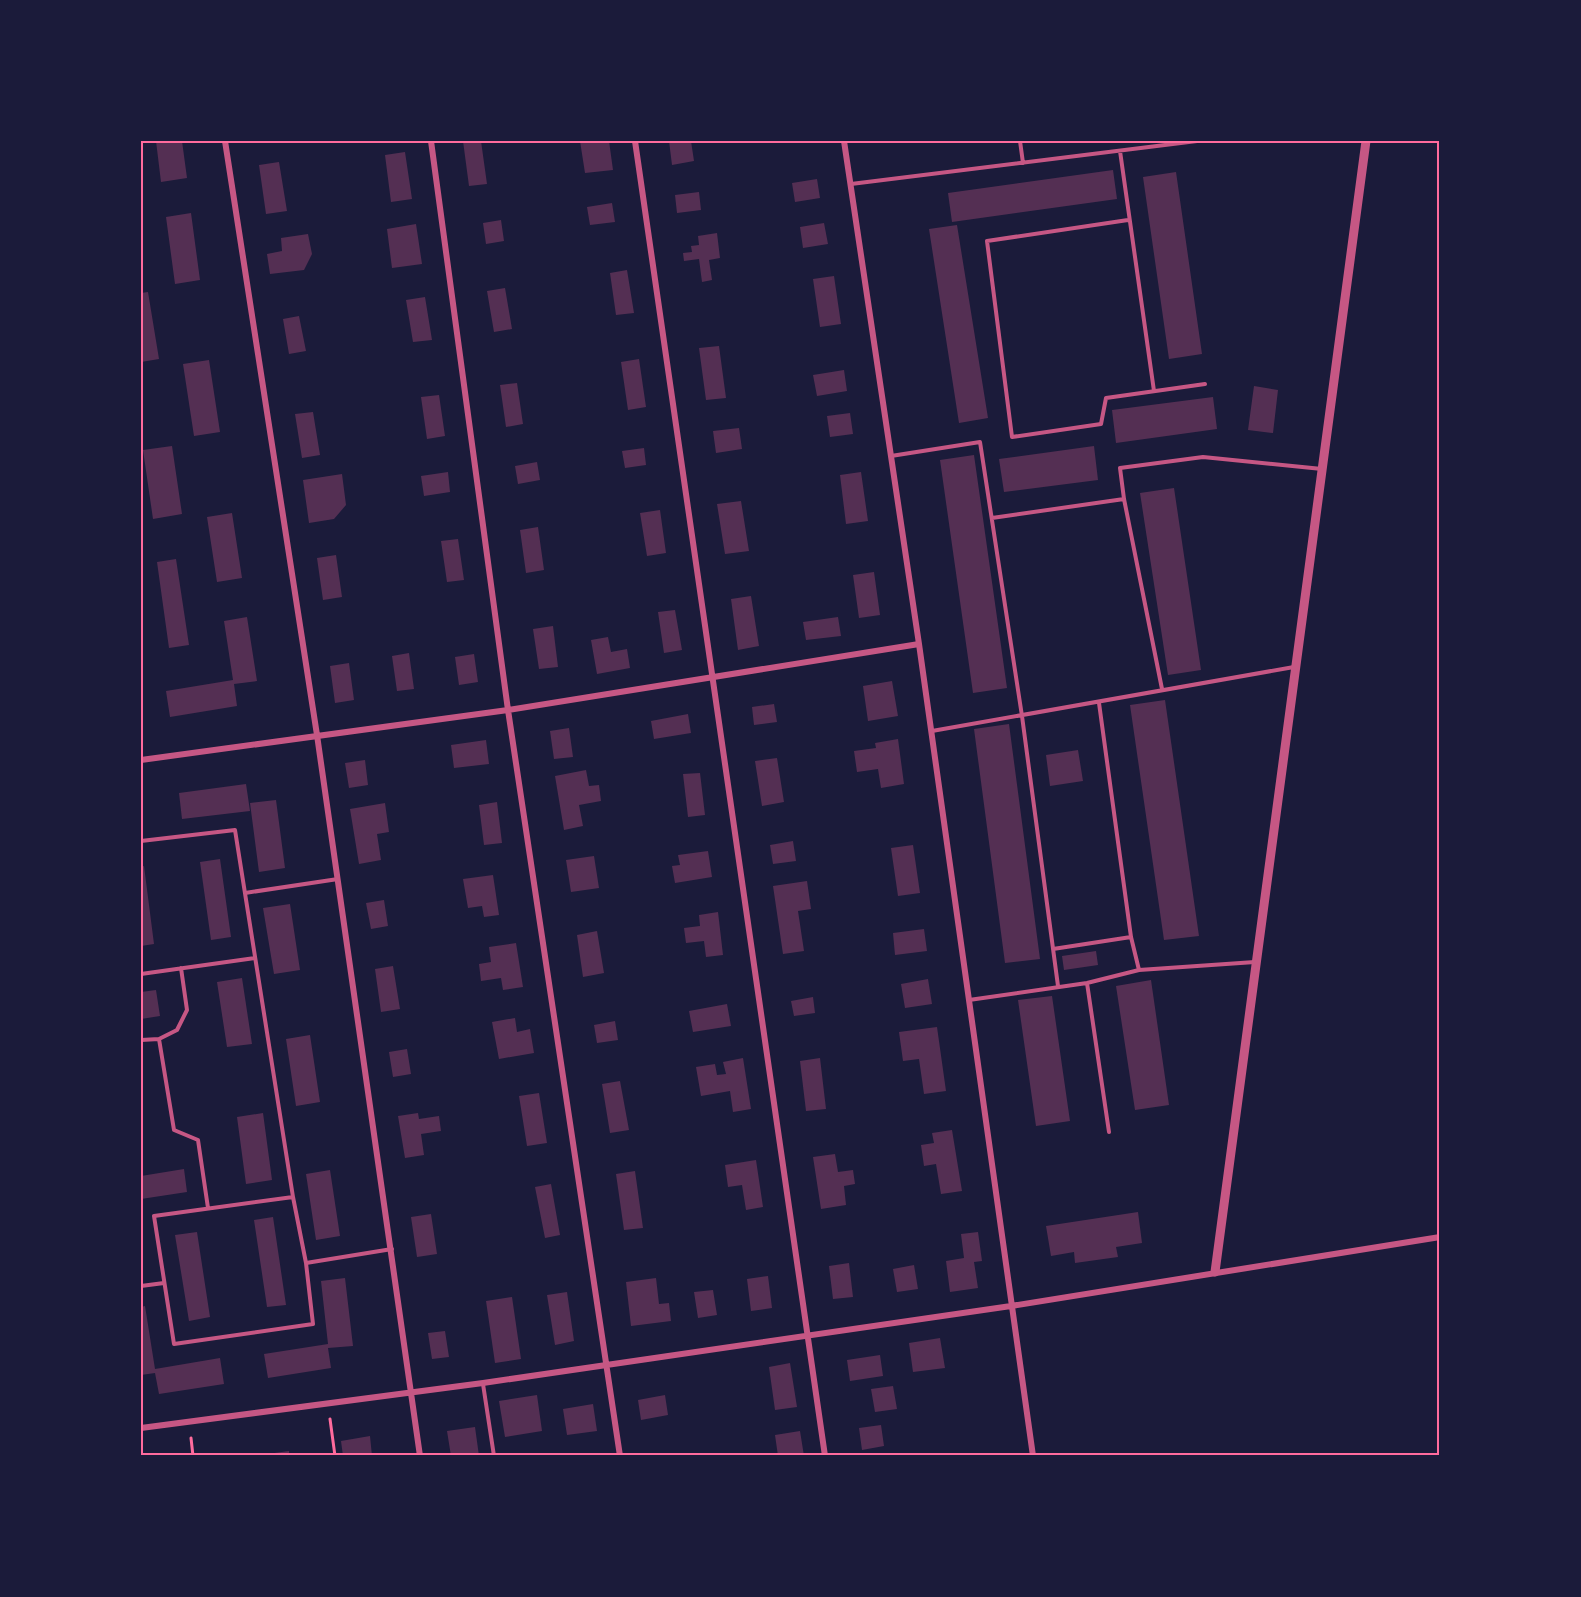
<svg xmlns="http://www.w3.org/2000/svg" width="1581" height="1597" viewBox="0 0 1581 1597" font-family="Montserrat,sans-serif">
	<rect width="100%" height="100%" fill="#1b1b3a"/>
	<path fill="#542f53" d="M156,141H182L187,178L161,182Z
		M463,141H481L487,184L469,186Z
		M580,141H609L613,170L585,173Z
		M669,141H691L694,161L672,165Z
		M405,152L412,199L391,202L385,155Z
		M279,162L287,211L266,214L259,165Z
		M1113,170L1117,199L952,222L948,193Z
		M1176,172L1202,354L1169,359L1143,177Z
		M817,179L820,198L795,202L792,183Z
		M699,192L701,210L677,213L675,195Z
		M612,203L615,222L590,225L587,207Z
		M191,213L200,280L175,284L166,217Z
		M501,220L504,241L486,244L483,223Z
		M824,223L828,244L803,248L800,227Z
		M416,224L422,264L392,268L387,229Z
		M957,225L988,418L959,423L929,229Z
		M717,233L720,258L709,260L712,280L702,282L699,259L684,261L683,253L692,252L691,246L699,245L698,236Z
		M308,234L312,254L304,270L270,274L267,254L282,251L281,238Z
		M627,270L634,313L616,315L610,273Z
		M834,276L841,324L820,327L813,279Z
		M505,288L512,329L494,332L487,291Z
		M148,292L159,359L141,362V293Z
		M425,297L432,340L413,342L406,300Z
		M299,316L306,351L289,354L283,319Z
		M719,346L726,398L706,400L699,348Z
		M639,359L646,407L628,410L621,362Z
		M209,360L220,432L194,436L183,364Z
		M844,370L847,391L817,396L813,375Z
		M517,383L523,424L506,427L500,385Z
		M1254,386L1278,390L1273,433L1248,430Z
		M439,395L445,436L427,439L421,397Z
		M1213,397L1217,429L1116,443L1112,410Z
		M313,412L320,455L302,458L295,414Z
		M850,413L853,434L830,437L827,416Z
		M739,428L742,449L716,453L713,431Z
		M172,446L182,514L153,519L143,450Z
		M1094,446L1098,480L1004,492L999,459Z
		M644,448L646,465L625,468L622,451Z
		M974,455L1007,688L973,693L940,460Z
		M537,462L540,480L518,484L515,466Z
		M448,472L450,492L424,496L421,476Z
		M861,472L868,521L846,524L840,475Z
		M342,474L346,505L334,519L309,523L303,480Z
		M1174,488L1201,670L1168,675L1140,493Z
		M741,501L749,551L725,554L717,504Z
		M660,510L666,553L647,556L640,513Z
		M232,513L242,578L217,582L207,517Z
		M538,527L544,570L526,573L520,530Z
		M458,539L464,580L447,582L441,541Z
		M336,555L342,597L323,600L317,558Z
		M176,559L189,645L169,648L157,562Z
		M874,572L880,615L859,618L853,575Z
		M751,596L759,646L738,650L731,599Z
		M675,610L682,650L664,653L658,612Z
		M247,617L257,681L234,684L237,706L170,717L166,691L233,680L224,621Z
		M838,617L841,636L806,640L803,622Z
		M553,626L558,667L539,669L533,629Z
		M608,637L611,652L627,649L630,668L597,674L591,640Z
		M409,653L414,689L397,691L392,656Z
		M474,654L478,682L459,685L455,657Z
		M349,663L354,700L335,703L330,666Z
		M892,681L898,716L868,721L863,686Z
		M1165,700L1199,936L1164,940L1130,705Z
		M774,704L777,722L754,725L752,707Z
		M688,714L691,733L654,739L651,721Z
		M1009,724L1040,959L1005,963L974,729Z
		M569,728L573,757L554,759L550,731Z
		M898,739L904,784L881,788L878,769L857,772L854,751L876,748L875,743Z
		M486,740L489,764L454,768L451,745Z
		M1078,750L1083,781L1050,786L1046,755Z
		M777,758L784,802L762,806L755,761Z
		M365,760L368,785L349,788L345,763Z
		M586,770L589,786L599,785L601,801L579,805L583,826L564,830L555,776Z
		M700,773L705,815L688,817L683,774Z
		M246,784L250,811L182,819L179,793Z
		M276,800L285,868L259,872L250,803Z
		M497,802L502,843L484,845L479,805Z
		M385,803L389,832L377,834L381,860L359,864L350,809Z
		M793,841L796,861L773,864L770,845Z
		M913,845L920,893L898,896L891,848Z
		M708,851L712,877L675,883L672,866L680,865L678,855Z
		M594,856L599,888L571,892L566,860Z
		M220,859L231,937L211,940L200,862Z
		M144,866L154,944L141,946V867Z
		M493,875L499,915L484,917L482,906L468,908L463,879Z
		M807,881L811,909L798,911L804,951L783,954L773,886Z
		M384,900L388,926L371,929L366,903Z
		M290,904L300,970L274,974L263,908Z
		M718,912L723,955L706,957L704,941L686,943L684,928L700,926L699,915Z
		M924,929L927,951L895,955L893,933Z
		M597,931L604,973L583,977L577,935Z
		M516,943L523,987L503,990L501,978L481,981L479,964L491,962L489,947Z
		M1096,951L1098,965L1064,970L1062,956Z
		M393,966L400,1009L381,1012L375,969Z
		M242,978L252,1044L227,1047L217,982Z
		M928,979L932,1004L905,1008L901,984Z
		M1151,980L1169,1105L1135,1110L1116,986Z
		M156,990L160,1016L141,1019V992Z
		M1052,996L1070,1121L1036,1126L1018,1000Z
		M813,997L815,1013L794,1016L791,1001Z
		M727,1004L731,1026L693,1032L689,1011Z
		M515,1018L517,1032L530,1029L534,1053L499,1059L492,1022Z
		M615,1021L618,1040L597,1043L594,1025Z
		M937,1027L946,1091L924,1094L919,1059L903,1061L899,1032Z
		M310,1035L320,1102L296,1106L286,1039Z
		M407,1049L411,1074L393,1077L389,1052Z
		M743,1058L751,1109L733,1112L730,1091L701,1096L696,1067L715,1064L717,1075L726,1074L723,1062Z
		M820,1058L826,1109L806,1111L800,1061Z
		M620,1081L629,1130L610,1133L602,1084Z
		M539,1093L547,1143L527,1146L519,1096Z
		M263,1113L272,1180L246,1184L237,1117Z
		M418,1113L419,1119L439,1116L441,1131L421,1134L424,1155L405,1158L398,1116Z
		M952,1130L962,1191L941,1194L936,1164L924,1166L921,1145L934,1143L932,1133Z
		M835,1154L838,1172L853,1170L855,1184L844,1186L846,1205L821,1209L813,1157Z
		M756,1160L763,1207L746,1210L742,1185L728,1187L725,1165Z
		M184,1169L187,1192L141,1199V1176Z
		M330,1170L340,1236L316,1240L306,1174Z
		M635,1171L643,1228L624,1230L616,1174Z
		M551,1184L560,1235L545,1238L535,1187Z
		M1138,1212L1142,1243L1116,1247L1118,1257L1075,1263L1074,1252L1051,1256L1046,1226Z
		M431,1214L437,1254L417,1257L411,1217Z
		M273,1217L286,1305L267,1307L254,1220Z
		M197,1232L210,1317L189,1321L175,1235Z
		M978,1232L982,1261L974,1262L978,1288L950,1292L946,1261L964,1258L961,1234Z
		M849,1263L853,1297L833,1299L829,1266Z
		M914,1265L918,1289L897,1292L893,1269Z
		M768,1276L772,1308L751,1311L747,1279Z
		M345,1278L353,1346L328,1348L331,1368L268,1378L264,1354L328,1344L321,1281Z
		M656,1278L659,1304L669,1303L671,1321L631,1326L626,1282Z
		M713,1290L717,1315L698,1318L694,1292Z
		M567,1292L574,1341L555,1345L547,1295Z
		M512,1297L521,1359L495,1363L486,1301Z
		M145,1306L155,1369L220,1358L224,1384L159,1394L155,1373L141,1375V1307Z
		M445,1331L449,1357L432,1359L428,1333Z
		M940,1338L945,1368L913,1372L909,1343Z
		M880,1355L883,1376L850,1381L847,1360Z
		M790,1363L797,1407L775,1410L769,1367Z
		M893,1386L897,1409L875,1412L871,1389Z
		M537,1395L542,1431L505,1437L499,1401Z
		M665,1395L668,1415L641,1420L638,1400Z
		M593,1404L597,1431L567,1435L563,1409Z
		M881,1425L884,1446L862,1450L859,1428Z
		M475,1427L479,1456H451L447,1431Z
		M800,1431L804,1456H778L775,1435Z
		M370,1436L372,1456H343L341,1441Z
		M289,1451V1456H261L260,1455Z"/>
	<g fill="none" stroke-linecap="round" stroke-linejoin="round">
		<path stroke="#ff6b9d" stroke-width="3" d="M330,1419L335,1456
			M191,1438L193,1456"/>
		<path stroke="#c65784" stroke-width="4" d="M1020,141L1023,163
			M1120,151L1154,391
			M851,184L1197,141
			M1128,220L987,241L1012,437L1101,424L1106,398L1205,384
			M891,456L980,442L1022,716L1058,986
			M992,518L1124,499
			M1162,689L1124,499L1120,468L1203,457L1322,469
			M1099,703L1131,937L1139,970
			M932,731L1294,667
			M141,841L235,830L293,1197
			M245,893L338,879
			M1053,949L1131,937
			M141,974L255,958
			M1087,983L1109,1132
			M969,1000L1087,983L1139,970L1255,962
			M159,1039L177,1030L187,1010L181,968
			M141,1040L159,1039L174,1130L198,1140L208,1208
			M306,1263L293,1197L154,1216L174,1344L313,1324L306,1263L392,1249
			M141,1286L164,1283
			M483,1384L494,1456"/>
		<path stroke="#c65784" stroke-width="6" d="M225,141L317,735L420,1456
			M431,141L508,710L620,1456
			M635,141L825,1456
			M844,141L919,644L1033,1456
			M141,760L508,710L919,644
			M141,1428L483,1383L1011,1306L1440,1237"/>
		<path stroke="#c65784" stroke-width="9" d="M1215,1272L1366,141"/>
	</g>
	<rect width="1581" height="1597" fill="none" stroke="#1b1b3a" stroke-width="285"/>
	<rect x="142" y="142" width="1296" height="1312" fill="none" stroke="#ff6b9d" stroke-width="2"/>
</svg>
